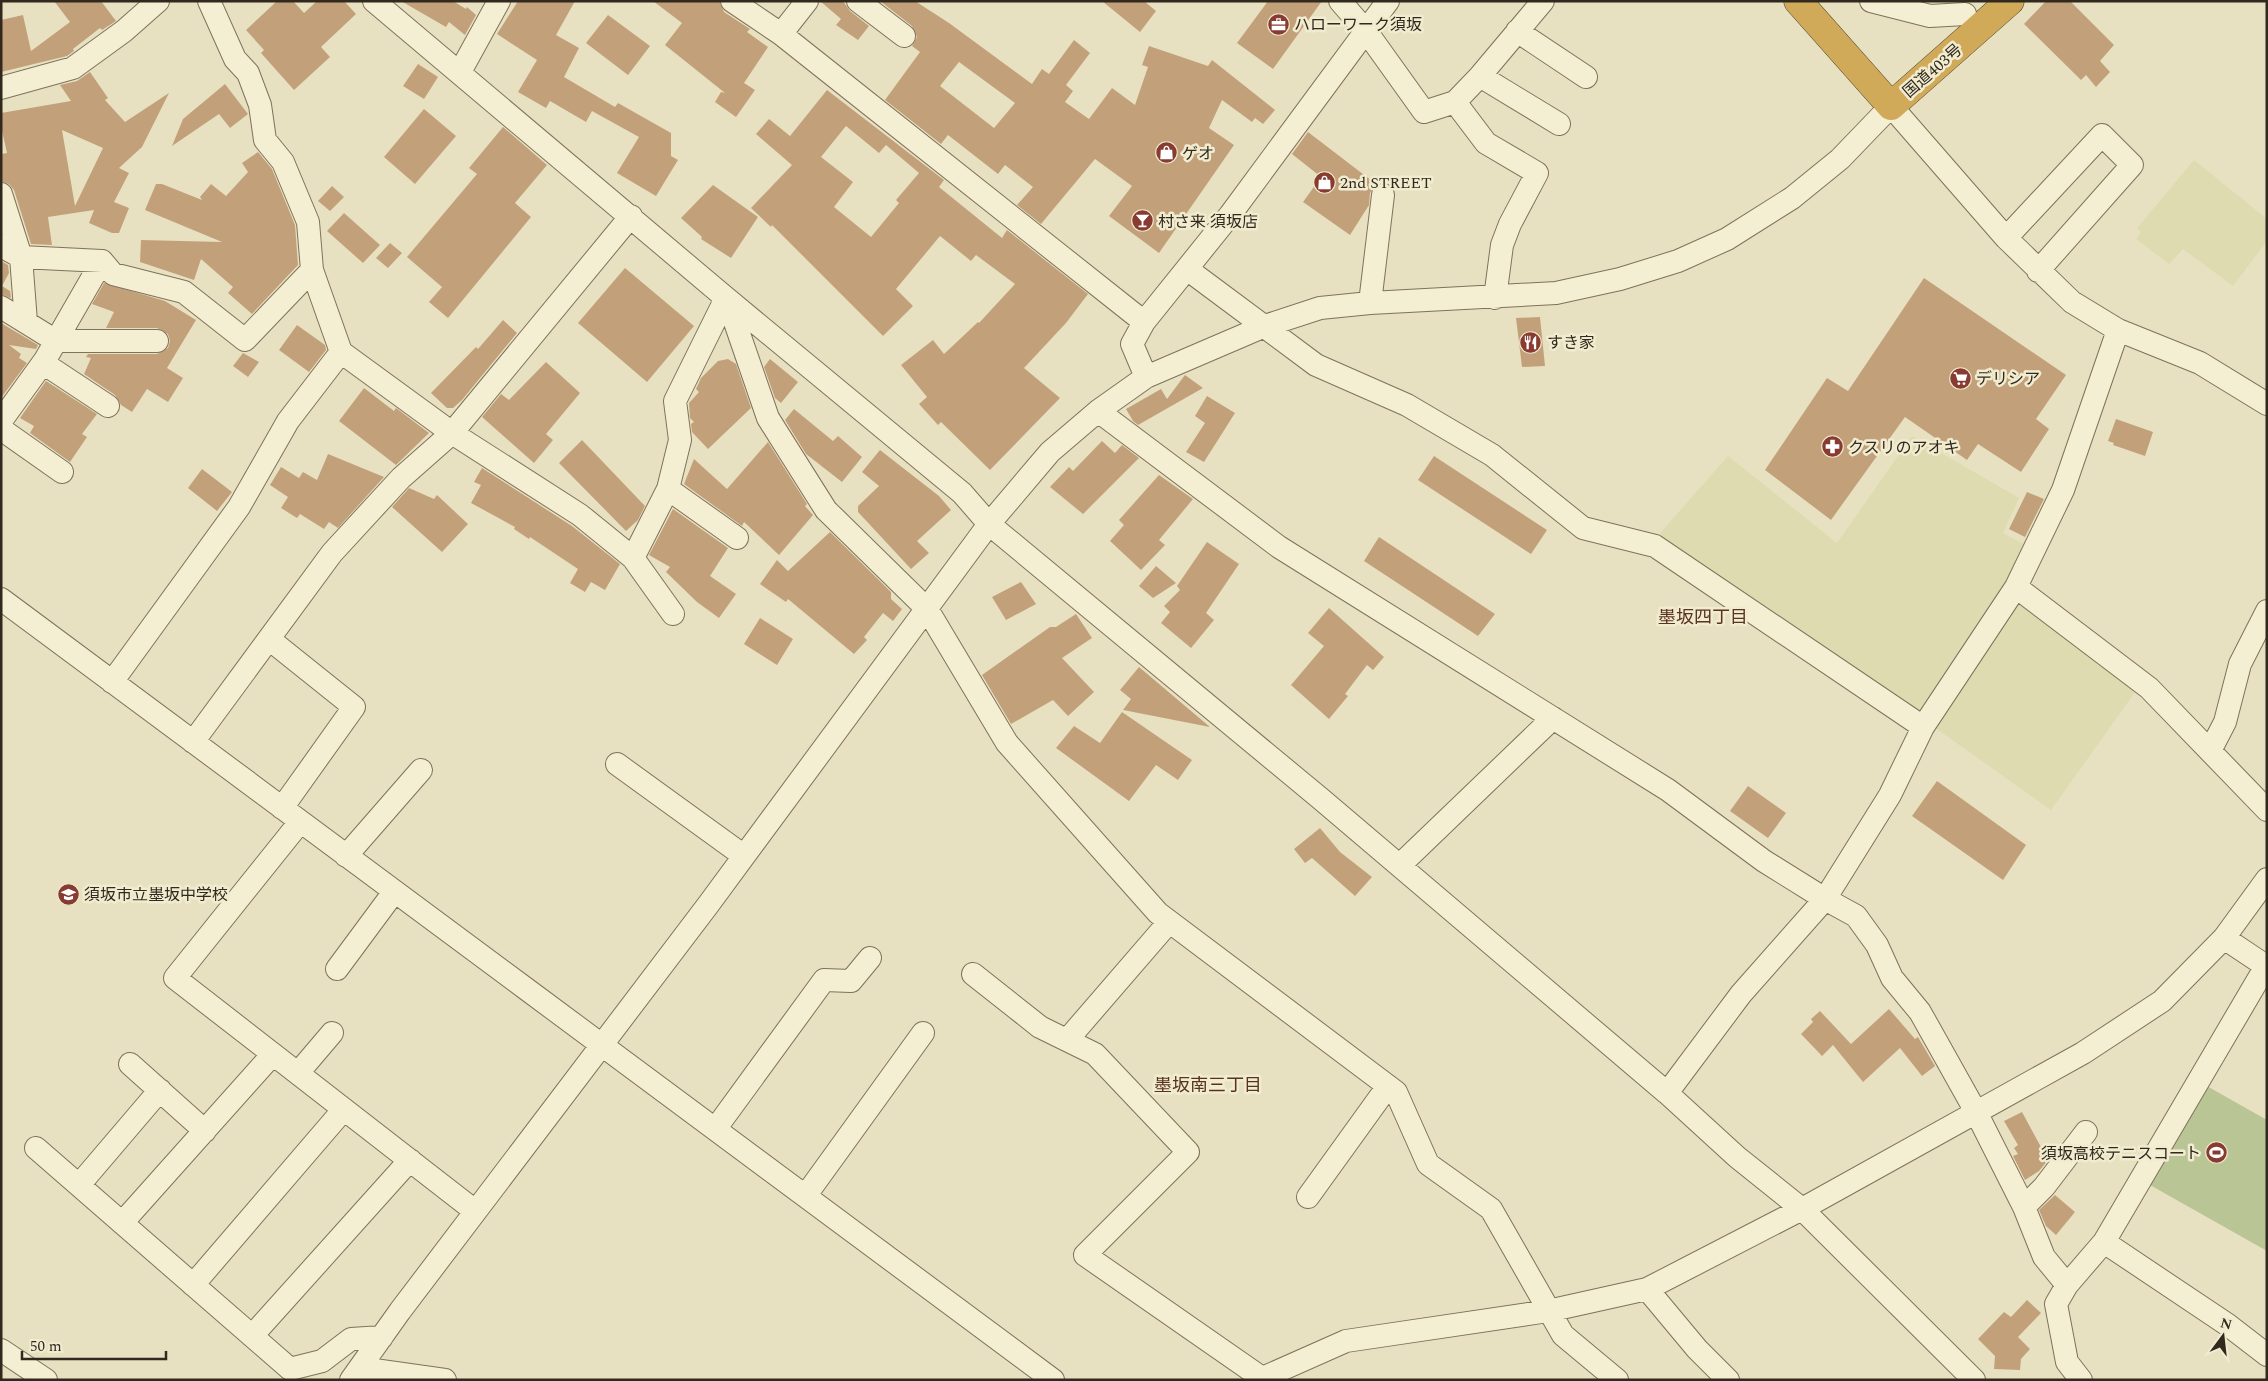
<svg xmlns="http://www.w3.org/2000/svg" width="2268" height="1381" viewBox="0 0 2268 1381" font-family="Spectral,'Noto Sans JP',serif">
	<rect width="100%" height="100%" fill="#e8e1c1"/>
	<path fill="#dddbaf" d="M2194,160L2267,219V241L2233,286L2183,249L2169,264L2136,239L2141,232L2137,228Z
		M1912,436L2019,498L2003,533L2027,546L2005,589L1919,718L1655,539L1728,456L1837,543Z
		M2017,598L2138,688L2051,810L1934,727Z"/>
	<path fill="#bac596" d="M2205,1085L2267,1120V1251L2150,1185Z"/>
	<path fill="#c2a17a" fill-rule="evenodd" d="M54,1H101L116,21L102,30L100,28L73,49L74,51L67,56L1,72V20L23,15L31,51L70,22Z
		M277,1H293L304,13L317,1H344L356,14L321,47L330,57L294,90L261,53L264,50L246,30Z
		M401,1H453L466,9L467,7L476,15L465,35L449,22L446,27Z
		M518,1H575L556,35L579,48L564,77L615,107L618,103L671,133V156L678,160L656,196L617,173L639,137L592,111L586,122L550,101L546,108L518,92L537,60L497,34Z
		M653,1H719L724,12L750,29L747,32L768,47L744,83L755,90L736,117L715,102L721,92L725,93L665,45L682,23Z
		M820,1H843L850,11L869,26L858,40L836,25L841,19Z
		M880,1H915L949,23L1032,84L1042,69L1049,74L1074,40L1090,53L1066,85L1073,91L1065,102L1089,119L1112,88L1135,105L1148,67L1142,65L1149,46L1208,66L1212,60L1275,110L1263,124L1255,118L1252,122L1222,100L1209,128L1234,145L1159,253L1109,216L1132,186L1095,159L1041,224L1017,205L1033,187L1005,165L998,174L948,135L941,144L885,100L920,52L912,46L917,37L912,26ZM959,62L1015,103L994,128L940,86Z
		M1102,1H1144L1156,11L1140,32Z
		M1268,1H1322L1273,69L1237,43Z
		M2046,1H2070L2114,45L2100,61L2110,72L2096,87L2086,75L2081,80L2024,24Z
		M608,15L650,46L628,75L586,43Z
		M418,64L438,77L424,99L403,86Z
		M90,72L108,98L105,100L125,122L169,93L142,147L119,168L129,173L114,202L129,208L119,233H112L89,223L94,210L48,217L52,245L31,244L14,190L9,184L1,181V154L7,153L1,126V113L71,101L60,85L77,81ZM62,130L103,148L75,206Z
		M225,84L248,114L230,128L219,114L172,146L183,119Z
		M827,90L944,180L939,187L1002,238L1007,230L1088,294L1066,323L1024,368L1060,398L990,470L941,422L938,425L919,404L927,397L901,365L933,340L944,354L978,322L979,323L1015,284L976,255L971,261L940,236L896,289L913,306L883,336L772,225L771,227L751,208L792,165L756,134L769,119L790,136ZM846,126L879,153L886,145L919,173L896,200L899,203L871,237L834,207L853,182L821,157Z
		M424,109L456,136L415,184L384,157Z
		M503,127L547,165L515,203L531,217L448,318L429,302L442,287L407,257L477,174L469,168Z
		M1308,132L1376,184L1370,193L1369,205L1350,235L1303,202L1321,177L1292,154Z
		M258,152L272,169L295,225L298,265L252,314L228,293L233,287L201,259L194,280L140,262L141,240L222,242L145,210L156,184H162L202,200L200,197L211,184L226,196L248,172L242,163Z
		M713,185L758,217L731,258L701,239L702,237L681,218Z
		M332,186L344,197L330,211L318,201Z
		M344,213L380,245L363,263L327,231Z
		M390,243L402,253L388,268L376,258Z
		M1,261L8,265L9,273L2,286L10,291L11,298L1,294Z
		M625,268L694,326L647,382L578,323Z
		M1924,278L2066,375L2036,419L2049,429L2021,472L1978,444L1967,460L1905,417L1831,520L1765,470L1827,378L1848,391Z
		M104,283L165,301L196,320L167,368L183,378L168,402L147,389L132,412L121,405L115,395L84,374L91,358L86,357L88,354H157L168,348L170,341L168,334L157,328H106L114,312L92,304Z
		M1540,317L1545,366L1522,367L1516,318Z
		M503,320L517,333L462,400L453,408H447L431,393L476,347L478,349Z
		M1,323L38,345L36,349L9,345L21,354L19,358L27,363L1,398Z
		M297,325L325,345L326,350L309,372L279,350Z
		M243,353L259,362L248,377L233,366Z
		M728,359L736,364L751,408L708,449L692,432L691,424L694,422L690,418L689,403L699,392L696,389L701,378L718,361Z
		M770,359L798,382L781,403L775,398L764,367Z
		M546,362L580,393L546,434L553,440L534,463L482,417L501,394L509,400Z
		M1185,375L1203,388L1138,425L1133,421L1126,409L1161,389L1167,399Z
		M46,381L97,414L82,434L87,437L70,462L30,433L34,426L20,418Z
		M364,388L394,411L396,408L429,433L396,465L339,421Z
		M1207,396L1235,413L1204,462L1186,452L1205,423L1195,416Z
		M794,409L833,441L838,436L862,457L842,482L806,454L785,420Z
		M2116,419L2153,432L2145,456L2113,445L2114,443L2108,441Z
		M582,440L645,506L638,520L626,531L559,463Z
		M1102,441L1115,453L1122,445L1139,458L1083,514L1050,487L1069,467L1073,471Z
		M768,442L807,504L805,506L813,515L779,555L744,522L742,526L684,484L694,459L727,489Z
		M880,450L939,496L951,510L917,541L929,553L911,569L858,512V506L879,486L862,472Z
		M328,454L384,477L338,528L329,522L324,529L300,514L297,518L281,508L288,497L270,485L281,467L299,478L303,472L317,480Z
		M1434,456L1547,530L1531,554L1418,480Z
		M482,468L572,526L620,564L605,590L591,582L585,592L570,583L578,569L530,537L529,539L514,529L515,527L471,503L481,485L474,482Z
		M202,469L232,492L217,511L188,488Z
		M1159,475L1193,499L1159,540L1165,545L1141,570L1110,541L1124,525L1119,520Z
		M409,488L434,499L437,495L468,524L442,552L392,507Z
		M2027,492L2044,499L2025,537L2009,529Z
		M673,509L728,548L710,576L736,594L719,618L697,602L666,572L670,567L649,555Z
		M830,532L891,592V599L902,609L893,621L883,613L864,637L867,640L854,654L788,599L786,602L760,584L777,560L788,571Z
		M1379,537L1495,614L1478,636L1364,561Z
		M1207,542L1239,564L1206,613L1214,620L1191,648L1161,623L1170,612L1164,606L1180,590L1177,586Z
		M1156,566L1176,583L1153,598L1139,586Z
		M1021,582L1036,604L1006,620L992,597Z
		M1329,608L1384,657L1373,670L1367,665L1345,694L1348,696L1329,719L1291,685L1324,646L1308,633Z
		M1076,614L1092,638L1062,658L1094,692L1068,716L1053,700L1011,724L982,675L1050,627H1056Z
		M760,618L793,639L777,665L744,644Z
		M1139,667L1210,727L1123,710L1131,699L1120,690Z
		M1122,712L1192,760L1178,780L1156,765L1129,801L1056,748L1074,726L1100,743Z
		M1937,781L2026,845L2003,880L1912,816Z
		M1748,786L1786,813L1768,838L1730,811Z
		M1320,828L1340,852L1372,877L1355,896L1312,858L1305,863L1294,849Z
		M1889,1009L1915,1039L1918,1037L1935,1066L1922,1076L1900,1048L1863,1082L1833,1045L1822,1056L1801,1034L1813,1022L1811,1019L1820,1011L1851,1044Z
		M2022,1112L2048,1160L2039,1171L2025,1180L2013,1156L2018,1154L2014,1148L2018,1145L2004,1121Z
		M2055,1195L2075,1212L2056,1235L2046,1226L2039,1210Z
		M2027,1300L2041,1313L2018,1337L2030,1349L2021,1359L2020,1370L1994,1369L1995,1356L1978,1339L2004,1312L2011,1317Z"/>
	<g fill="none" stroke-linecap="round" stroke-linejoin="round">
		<defs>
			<path id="minor" d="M209,1L235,59L248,73L260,105L265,140L283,162L308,222L312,270L341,352L452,433L580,515L633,558L673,614
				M374,1L726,298L962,493L989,524L1321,799L1667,1093L1737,1157L1802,1209L2083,1053L2162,1001L2224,938L2267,879
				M732,1L781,34L1144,322
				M858,1L904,36
				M1340,1L1366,31L1424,112L1455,102L1480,76L1543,1
				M1871,1L1930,16L1965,14
				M1517,31L1586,77
				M781,34L807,1
				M460,72L499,1
				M1480,76L1559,124
				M1,88L73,68L124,31L158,1
				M1455,102L1486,143L1537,173L1510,224L1502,245L1495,298
				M1,194L21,257L26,322
				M2006,238L2102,135L2132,165L2038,271
				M1,246L21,257L102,261L113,274L184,292L245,340L312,270
				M1187,269L1316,365L1407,405L1492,455L1583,528L1655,546L1923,727
				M727,299L768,418L826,510L927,609L1007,743L1158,913L1396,1092L1428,1164L1491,1209L1563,1335L1617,1380
				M1370,303L1383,195
				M1,307L56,341H157
				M43,363L108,406
				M1146,377L1265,326L1320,308L1370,303L1556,293L1620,279L1678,261L1727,239L1792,198L1840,159L1891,106L2006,238L2072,302L2118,330L2200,363L2267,404
				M1098,411L1279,547L1668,790L1764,861L1825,899L1856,916L1877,945L1892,978L1920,1012L1976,1112L2024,1207L2044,1257L2067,1285
				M1,421L45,360L102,261
				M1,429L62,472
				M668,489L737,538
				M633,558L668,489L680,440L675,401L726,298
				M2016,587L2149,688L2267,810
				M1,599C351,861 703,1118 1053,1380
				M269,639L354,707L282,808
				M112,682L239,507L288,421L341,352
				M193,742L332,553L401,478L452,433L631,216
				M2210,751L2225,722L2240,664L2267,611
				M617,764L744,856
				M300,822L175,978L475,1211
				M346,856L421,770
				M1400,865L1553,718
				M337,969L394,892
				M973,974L1040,1027L1095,1054L1188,1152L1085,1255L1262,1378
				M1068,1039L1169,922
				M130,1064L205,1131
				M298,1073L332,1033
				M1667,1093L1741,994L1825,899L1890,795L1923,727L2016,587L2063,490L2118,330
				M716,1128L824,980L851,981L870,958
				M36,1148L290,1369L322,1361L351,1339L382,1337
				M79,1185L160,1090
				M806,1195L923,1033
				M1308,1197L1388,1086
				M2024,1207L2044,1187L2086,1132
				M122,1223L273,1054
				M2104,1242L2228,1325L2267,1355
				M193,1285L344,1109
				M1647,1289L1697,1349L1728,1380
				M252,1336L410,1160
				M1,1350L46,1380
				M360,1368L445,1380
				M351,1380L400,1311L708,905L989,524L1050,452L1098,411L1146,377L1132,344L1144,322L1230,215L1388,1
				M1258,1380L1346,1341L1548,1311L1647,1289L1802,1209L1974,1380
				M2081,1380L2067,1362L2056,1304L2067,1285L2104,1242L2266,966L2224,938"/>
			<path id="highway" d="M1798,1L1891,106L2010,1"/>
		</defs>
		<use href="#minor" stroke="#7f725a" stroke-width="24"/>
		<use href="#highway" stroke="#4d412e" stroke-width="29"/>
		<use href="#minor" stroke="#f4eed3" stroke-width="22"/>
		<use href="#highway" stroke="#d0aa59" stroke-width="28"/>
	</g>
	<defs>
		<symbol id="office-disc" viewBox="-11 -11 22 22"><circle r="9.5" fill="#883b31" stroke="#f1ebcf"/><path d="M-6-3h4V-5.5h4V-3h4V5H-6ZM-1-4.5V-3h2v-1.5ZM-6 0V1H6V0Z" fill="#fff"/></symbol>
		<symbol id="shop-disc" viewBox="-11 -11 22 22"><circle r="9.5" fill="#883b31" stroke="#f1ebcf"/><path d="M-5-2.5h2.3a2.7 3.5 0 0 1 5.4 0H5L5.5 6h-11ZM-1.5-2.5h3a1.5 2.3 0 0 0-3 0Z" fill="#fff"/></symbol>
		<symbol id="bar-disc" viewBox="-11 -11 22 22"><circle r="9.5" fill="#883b31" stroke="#f1ebcf"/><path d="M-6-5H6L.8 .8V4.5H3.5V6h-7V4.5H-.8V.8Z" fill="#fff"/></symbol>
		<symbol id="restaurant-disc" viewBox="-11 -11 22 22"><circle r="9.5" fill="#883b31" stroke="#f1ebcf"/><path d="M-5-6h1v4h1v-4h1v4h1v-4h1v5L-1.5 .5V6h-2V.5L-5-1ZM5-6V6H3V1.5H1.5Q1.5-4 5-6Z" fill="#fff"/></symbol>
		<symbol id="supermarket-disc" viewBox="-11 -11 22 22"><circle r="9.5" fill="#883b31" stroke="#f1ebcf"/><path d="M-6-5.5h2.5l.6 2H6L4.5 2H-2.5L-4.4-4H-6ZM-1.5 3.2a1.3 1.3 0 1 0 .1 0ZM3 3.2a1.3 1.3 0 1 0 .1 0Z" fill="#fff"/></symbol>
		<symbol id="pharmacy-disc" viewBox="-11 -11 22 22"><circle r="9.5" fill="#883b31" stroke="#f1ebcf"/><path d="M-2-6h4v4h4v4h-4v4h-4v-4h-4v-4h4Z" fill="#fff"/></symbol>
		<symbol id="school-disc" viewBox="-11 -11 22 22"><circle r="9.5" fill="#883b31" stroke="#f1ebcf"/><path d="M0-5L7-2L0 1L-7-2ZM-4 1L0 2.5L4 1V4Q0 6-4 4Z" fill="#fff"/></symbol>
		<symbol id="stadium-disc" viewBox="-11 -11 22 22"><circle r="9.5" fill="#883b31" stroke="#f1ebcf"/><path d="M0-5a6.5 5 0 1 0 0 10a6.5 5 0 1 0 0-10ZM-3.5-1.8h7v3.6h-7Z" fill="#fff"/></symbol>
	</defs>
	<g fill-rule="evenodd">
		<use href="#office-disc" x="1266" y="12" width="25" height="25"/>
		<use href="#shop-disc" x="1154" y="140" width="25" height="25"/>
		<use href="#shop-disc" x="1312" y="170" width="25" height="25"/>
		<use href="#bar-disc" x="1130" y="208" width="25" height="25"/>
		<use href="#restaurant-disc" x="1518" y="330" width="25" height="25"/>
		<use href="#supermarket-disc" x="1948" y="366" width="25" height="25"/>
		<use href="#pharmacy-disc" x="1820" y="434" width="25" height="25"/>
		<use href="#school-disc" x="56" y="882" width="25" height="25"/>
		<use href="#stadium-disc" x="2204" y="1140" width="25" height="25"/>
	</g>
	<g text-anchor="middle" stroke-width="5" stroke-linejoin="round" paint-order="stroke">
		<g font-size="16" fill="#31291d" stroke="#f1ebcf" text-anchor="start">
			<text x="1294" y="30">ハローワーク須坂</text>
			<text x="1182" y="159">ゲオ</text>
			<text x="1340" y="188">2nd STREET</text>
			<text x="1158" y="227">村さ来 須坂店</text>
			<text x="1547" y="348">すき家</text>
			<text x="1976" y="384">デリシア</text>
			<text x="1848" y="453">クスリのアオキ</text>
			<text x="84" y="900">須坂市立墨坂中学校</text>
			<text x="2201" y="1159" text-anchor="end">須坂高校テニスコート</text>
		</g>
		<g font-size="16" fill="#31291d" stroke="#f1ebcf">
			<text transform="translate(1932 70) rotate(-41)" y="6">国道403号</text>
		</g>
		<g font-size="18" fill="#593321" stroke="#f1ebcf">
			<text x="1703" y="623">墨坂四丁目</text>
			<text x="1208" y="1091">墨坂南三丁目</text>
		</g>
	</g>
	<rect width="2268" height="1381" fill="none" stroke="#31291d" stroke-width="5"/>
	<g transform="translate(2223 1336) rotate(15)" stroke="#f1ebcf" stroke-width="4" paint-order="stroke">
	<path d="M0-4L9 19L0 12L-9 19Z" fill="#31291d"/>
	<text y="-8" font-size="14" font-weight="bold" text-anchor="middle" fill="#31291d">N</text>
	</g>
	<path d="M22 1351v8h144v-8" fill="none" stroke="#31291d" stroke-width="2.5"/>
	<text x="30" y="1351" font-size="15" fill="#31291d" stroke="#f1ebcf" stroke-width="4" paint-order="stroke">50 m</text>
</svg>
